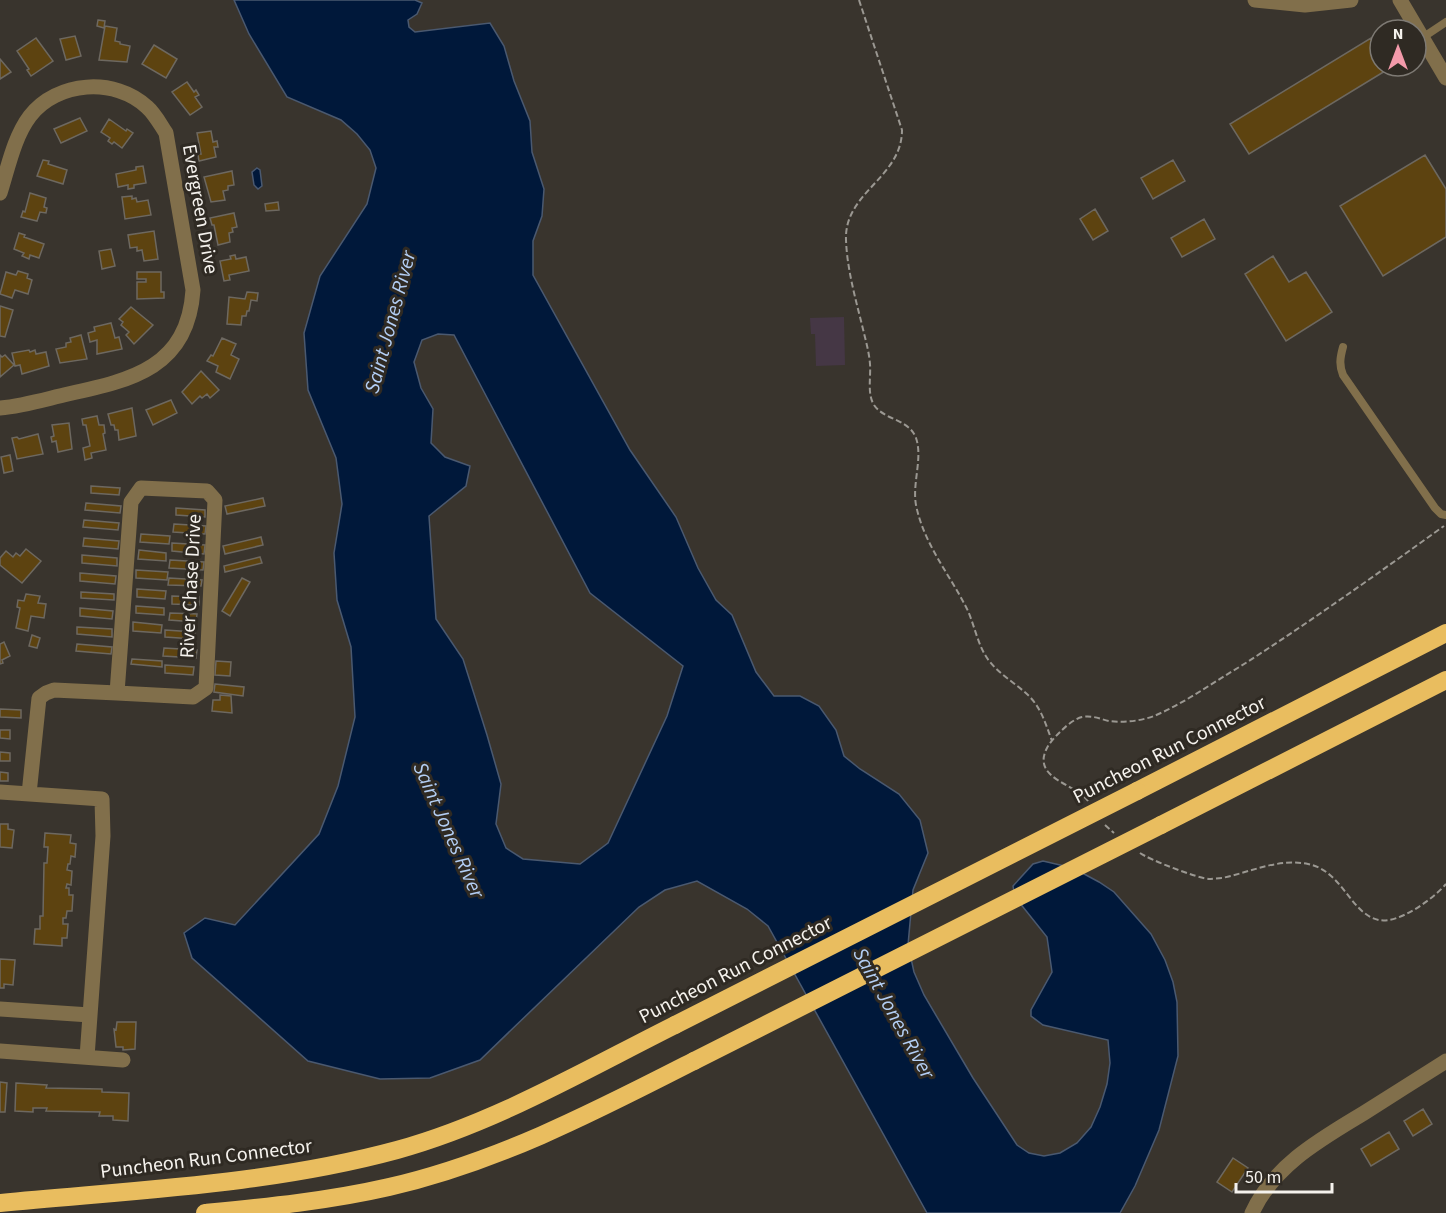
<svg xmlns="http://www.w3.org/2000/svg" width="1446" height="1213" viewBox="0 0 1446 1213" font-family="'Source Sans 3',sans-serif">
	<rect width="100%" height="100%" fill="#39342d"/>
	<path fill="#453745" d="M844,317L845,365L816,366L815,334H811L810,318Z"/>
	<path fill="#00183a" stroke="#4a5970" stroke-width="1.5" fill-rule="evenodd" d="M234,0H415L422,3L417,14L408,20L409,27L415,32L490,23L504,46L514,81L530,121L532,152L544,189L542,216L533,241V275L630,450L676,517L698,568L716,600L732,615L756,672L774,696H800L819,706L836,730L844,756L860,769L899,794L920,820L928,853L913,890L908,945L914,972L924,995L973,1078L1017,1145L1029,1153L1044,1156L1060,1153L1077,1143L1091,1127L1100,1107L1107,1084L1110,1063L1108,1040L1043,1025L1031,1016V1010L1052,972L1047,937L1015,897L1013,886L1033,864L1043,861L1073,868L1099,882L1114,892L1151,934L1165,960L1173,982L1177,1002L1178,1056L1159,1130L1135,1186L1120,1213H927L768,926L747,909L697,881L665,890L639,907L480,1060L430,1078L380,1079L308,1061L192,958L184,933L205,918L235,925L319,834L338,786L355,717L351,647L337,600L334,553L342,504L336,458L308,390L304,333L320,276L367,204L376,168L370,150L357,134L341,120L287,97L249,34ZM438,334L454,335L590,593L683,666L667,716L608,843L580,864L523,859L506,848L496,824L501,784L487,735L463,659L436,619L429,516L466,486L470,466L445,457L431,443L433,409L421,388L414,362L422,340Z
		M257,168L260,170L262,186L258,189L254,185L252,172Z"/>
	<path fill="#5d4310" stroke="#6d6860" stroke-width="1.5" d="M98,20L105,21L104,28L97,26Z
		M105,26L117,28L115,41L120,42V44L130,46L127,62L99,60Z
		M75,36L81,56L66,60L60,39Z
		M36,38L53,61L31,76L27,70L29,69L17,51Z
		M1371,38L1380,52V66L1390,68L1249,154L1230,124Z
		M154,45L177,59L166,78L142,64Z
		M0,59L11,72L0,79Z
		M187,82L194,92L196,90L199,95L195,97L202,107L190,115L172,92Z
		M80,118L87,131L61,143L54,129Z
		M109,119L126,131L127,129L133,133L122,148L114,142L112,144L108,141L110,138L101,132Z
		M211,131L213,142L217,141L218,147H214L216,157L199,161L198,154H201L197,133Z
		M1425,155L1446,189V237L1383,276L1340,206Z
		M43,160L49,161L48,164L67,170L63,184L37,176Z
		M1173,160L1185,181L1153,199L1141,178Z
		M143,166L146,183L134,185V188L128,189V185L118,187L116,174L136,170V167Z
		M232,171L234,185L228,186V190L223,191L225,200L211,202L204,177Z
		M30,193L46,198L44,207L47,208L46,213L40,212L37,221L21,217L23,211L25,212Z
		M132,196V199L136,198L137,202L148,200L151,215L125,219L122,197Z
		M278,202L279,210L266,211L265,204Z
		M1095,209L1108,231L1093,240L1080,219Z
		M234,213L237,227L232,228L233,232L229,233L230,242L218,245L214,225H212L210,218Z
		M1204,219L1215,239L1182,257L1171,238Z
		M154,231L158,259L144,261L142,250L137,251V247L130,248L128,235Z
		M19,233L25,235L24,237L44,244L39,258L30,255L29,259L22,256L24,253L14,249Z
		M111,249L115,266L102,269L99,251Z
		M235,255L236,259L246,257L249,271L229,275L230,280L224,281L220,261L231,259L230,256Z
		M1273,256L1289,282L1306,272L1332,312L1286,341L1245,274Z
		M18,271L28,274L27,278L32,280L28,294L15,290L12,298L0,294L6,272L16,275Z
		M137,272H161V292H164V298L137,299V282H146V279H137Z
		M247,292L258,293L257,301L251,300L249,311H247L246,316H242L241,325L227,324L229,297L245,299Z
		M0,306L13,310L5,337L0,336Z
		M131,307L153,325L134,344L126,335L129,332L121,325L123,322L119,319Z
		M111,323L115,338L119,337L122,349L97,354V340L90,342L88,333L95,331L94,327Z
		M81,335L87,359L60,363L56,349L66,347V343L71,342L70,338Z
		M222,338L236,344L231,355L239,359L230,379L216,372L218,366L207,361L211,355L213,356Z
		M29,350L30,352L35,350L36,354L46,352L49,366L22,374L20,365L15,366L12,353Z
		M0,355L2,357L5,355L14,365L0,377Z
		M201,371L219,390L210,398L207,394L202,398L200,396L192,404L182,392Z
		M171,400L177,413L153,425L146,410Z
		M132,408L136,436L119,440L118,430H115L114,425H111L108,414Z
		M97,416L99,425H104L105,433L103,434L106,450L91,453L92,458L85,460L83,448L90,446L86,425H83L82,419Z
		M69,423L72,449L58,452L56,441L52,442L51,437L54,436L52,425Z
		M38,434L43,454L17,459L12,438L17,437L19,439Z
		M10,455L13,471L4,473L1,457Z
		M91,486L120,488L119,495L91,493Z
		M263,498L265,506L227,514L225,506Z
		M86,503L121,506L120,513L85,510Z
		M176,508L205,510V517L176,515Z
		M84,520L119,523L118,530L83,527Z
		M174,524L206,526L205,534L173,532Z
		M141,534L170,536L169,544L140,542Z
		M261,537L263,545L225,554L223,546Z
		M84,538L119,541L118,549L83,546Z
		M172,543L205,545L204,554L172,551Z
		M26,549L41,561L22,583L0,565V558L6,551L13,557L16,553L20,556Z
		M139,550L166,553V561L138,559Z
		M82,555L117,558V566L82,563Z
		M260,557L262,563L225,572L224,566Z
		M170,560L204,562L203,570L169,568Z
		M136,570L168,572L167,580L136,578Z
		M80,573L116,576L115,584L80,581Z
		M169,578L202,580L201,586L168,585Z
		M242,578L250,582L230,616L222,611Z
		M137,589L166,591L165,599L137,597Z
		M81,592L114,594V600L81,598Z
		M26,594L40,596L38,603L46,604L44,618L31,616L28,631L16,628L20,608L17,607L18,600L24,601Z
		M172,596L199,597V605L172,604Z
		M136,606L164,608V615L136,613Z
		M80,608L113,611L112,619L80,616Z
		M170,613L197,614L196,622L169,620Z
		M133,622L162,625L161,633L133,631Z
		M77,627L112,629V637L77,634Z
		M165,630L195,632L194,639L165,637Z
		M32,635L40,638L37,648L29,646Z
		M4,642L10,656L2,660L3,663L0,664V644Z
		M77,644L112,647L111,654L76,651Z
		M164,648L197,650L196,658L163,656Z
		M132,659L162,661V667L131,664Z
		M216,661L231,662L230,676L215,675Z
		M165,665L194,667L193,675L165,673Z
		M215,684L244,687L243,696L214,692Z
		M220,695L231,696L232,713L212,711L213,700H220Z
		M0,709L21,710V718L0,717Z
		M0,730H10V739L0,738Z
		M0,752L10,753V761H0Z
		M0,772L8,773V781H0Z
		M0,824H8V829L14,830L12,848L0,847Z
		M45,833L71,835L70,843L76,844L75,857L71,856L70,864H68L67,870L72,871L71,885L67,884L66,888H69V895H73L72,911H67L66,918H63V924H68L67,938H62V946L34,944L35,929H40V916H43L44,863H47L48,847H44Z
		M0,959L15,960L13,985L4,984V988H0Z
		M117,1022H136L135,1049L123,1050V1047H116L114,1029L116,1030Z
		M0,1082L7,1083L5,1112H0Z
		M16,1083L47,1085L46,1088L102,1089V1092L129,1093L128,1121L113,1120V1116H99L100,1112L46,1111L47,1108H33V1112L15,1111Z
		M1423,1109L1432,1124L1413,1136L1404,1121Z
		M1389,1132L1399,1149L1371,1166L1361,1149Z
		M1233,1158L1248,1168L1232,1192L1217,1182Z"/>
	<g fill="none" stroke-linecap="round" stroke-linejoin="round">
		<path stroke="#9b9892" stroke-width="2" stroke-dasharray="6 3" stroke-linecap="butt" d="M859,0L902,130C902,178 844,192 846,240C847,268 855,297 862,325C865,338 869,351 870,364C871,377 867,394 874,405C884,420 909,419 916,438C923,458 912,483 916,505C924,545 951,576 968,611C974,625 977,640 984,653C994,672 1015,682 1030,697C1042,710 1046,725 1052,741
			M1088,801C1076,784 1033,779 1046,750C1049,743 1055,737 1060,732C1066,726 1074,719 1082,717C1092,715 1100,719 1109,721C1124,723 1140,721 1154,716C1185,703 1212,683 1241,666C1310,622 1377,574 1444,526
			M1105,825L1114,833
			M1140,853C1150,860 1197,878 1209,879C1213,879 1218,878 1222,878C1251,872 1278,858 1308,864C1343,871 1350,914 1379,920C1399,924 1433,899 1446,884"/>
		<path stroke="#816f4b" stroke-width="8" d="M1422,38L1446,22
			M1343,347C1340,358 1339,365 1343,375L1435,508L1441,514L1446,515"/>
		<path stroke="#816f4b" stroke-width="15" d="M1255,0L1305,5L1351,0
			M1400,0L1446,78
			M0,193C8,168 14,137 30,116C57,81 115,77 147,107C155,114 160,124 166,133L193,290C188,367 133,380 68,394C46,399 23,406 0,408
			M0,792L102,799L103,836L87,1057
			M29,794L39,698L46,693L54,690L117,693L131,502L141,488L207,491L215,500L206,688L193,697L117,693
			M0,1009L90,1015
			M0,1051L123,1060
			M1252,1213C1274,1165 1321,1139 1364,1113C1391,1096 1419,1078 1446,1061"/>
		<path stroke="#e9bd5f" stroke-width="18" d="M1137,791L1446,633
			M1161,825L1446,680
			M0,1203C133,1190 268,1185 397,1150C495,1123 585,1070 675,1025
			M205,1213C266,1207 328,1201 389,1187C498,1162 596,1111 694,1061"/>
		<path stroke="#e9bd5f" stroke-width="18" d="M675,1025L1137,791
			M694,1061L1161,825"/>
	</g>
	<g text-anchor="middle" stroke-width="6" stroke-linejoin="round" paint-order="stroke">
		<g font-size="20" fill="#f5f2ed" stroke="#2f2a23">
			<text transform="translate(201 209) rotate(80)" y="7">Evergreen Drive</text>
			<text transform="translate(190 586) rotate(-87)" y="7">River Chase Drive</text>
			<text transform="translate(1169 749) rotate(-27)" y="7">Puncheon Run Connector</text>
			<text transform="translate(735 969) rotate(-27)" y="7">Puncheon Run Connector</text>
			<text transform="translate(206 1158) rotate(-7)" y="7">Puncheon Run Connector</text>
		</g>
		<g font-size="21" font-style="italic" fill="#b3cef4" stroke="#2f2a23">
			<text transform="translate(390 322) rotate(-75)" y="7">Saint Jones River</text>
			<text transform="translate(449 830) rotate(66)" y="7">Saint Jones River</text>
			<text transform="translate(894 1013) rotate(61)" y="7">Saint Jones River</text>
		</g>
	</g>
	<g transform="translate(1398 48)"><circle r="28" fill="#2f2a23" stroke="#7e7a74" stroke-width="1.5"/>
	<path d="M0-4.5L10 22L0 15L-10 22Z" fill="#f39aaa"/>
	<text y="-9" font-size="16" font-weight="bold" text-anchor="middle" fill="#f5f2ed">N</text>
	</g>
	<path d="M1236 1183v9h96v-9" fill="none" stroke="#f5f2ed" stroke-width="3"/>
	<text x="1245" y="1183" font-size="18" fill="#f5f2ed" stroke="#2f2a23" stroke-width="4.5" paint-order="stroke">50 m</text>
</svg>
